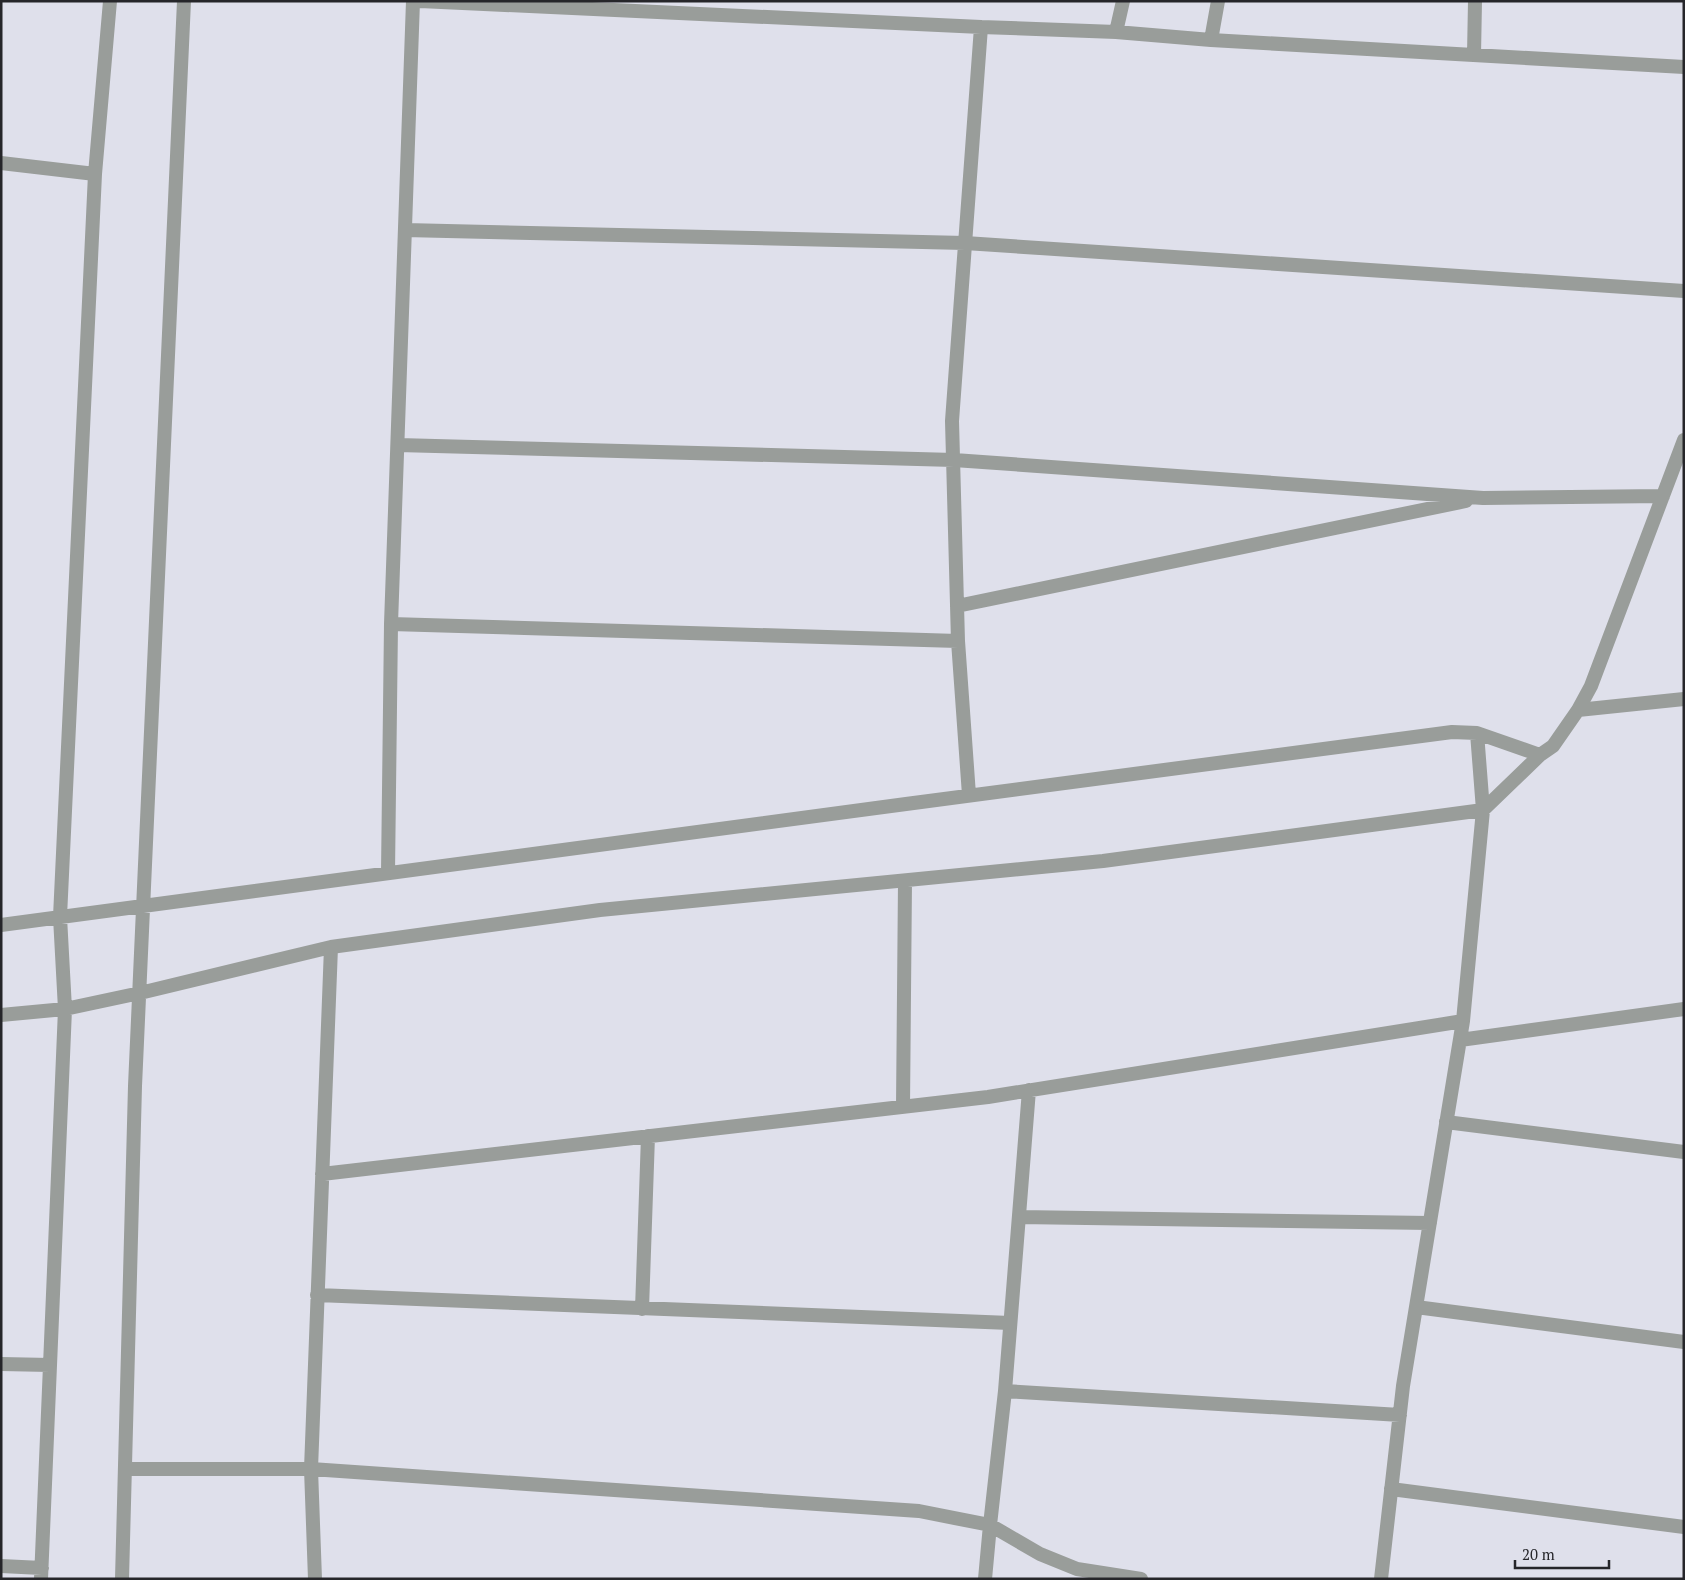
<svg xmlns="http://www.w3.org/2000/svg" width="1685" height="1580" viewBox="0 0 1685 1580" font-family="'PT Serif',serif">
	<rect width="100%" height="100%" fill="#dfe0eb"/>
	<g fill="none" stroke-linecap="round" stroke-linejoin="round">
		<path stroke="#999d9a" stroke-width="14" d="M420,1L981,27L1116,32L1211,40L1684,67
			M1116,32L1123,1
			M1211,40L1218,1
			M1474,55L1475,1
			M1,163L95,174
			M405,230L965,243L1684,291
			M398,445L954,460L1483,498L1663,496
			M957,606L1466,501
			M391,624L958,641
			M1578,710L1684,699
			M969,795L958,641L952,421L981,27
			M388,873L391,624L413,1
			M1,925L906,804L1452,732L1477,733L1540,755
			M1,1015L65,1009L140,993L331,947L600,910L1103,861L1483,810L1540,755L1553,746L1578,710L1591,686L1684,440
			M1460,1040L1684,1009
			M903,1107L905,881
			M1446,1122L1684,1152
			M322,1174L988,1097L1463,1021
			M1019,1217L1430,1223
			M317,1295L1010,1323
			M1416,1307L1684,1342
			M642,1309L648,1136
			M1,1364L50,1365
			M1005,1391L1400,1415
			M125,1469H311L919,1511L990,1525L1005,1391L1029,1090
			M1391,1489L1684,1527
			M1,1566L42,1568
			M41,1579L65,1009L60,917L95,174L110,1
			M122,1579L135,1086L184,1
			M315,1579L311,1469L331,947
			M985,1579L990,1525L1040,1554L1077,1569L1141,1579
			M1381,1579L1403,1386L1463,1021L1483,810L1477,733"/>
	</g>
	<rect width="1685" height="1580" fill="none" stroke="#26262a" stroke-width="5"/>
	<path d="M1515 1560v8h94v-8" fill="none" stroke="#26262a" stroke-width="2.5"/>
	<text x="1522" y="1560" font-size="15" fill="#26262a" stroke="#dfe0eb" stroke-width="4" paint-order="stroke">20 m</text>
</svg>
